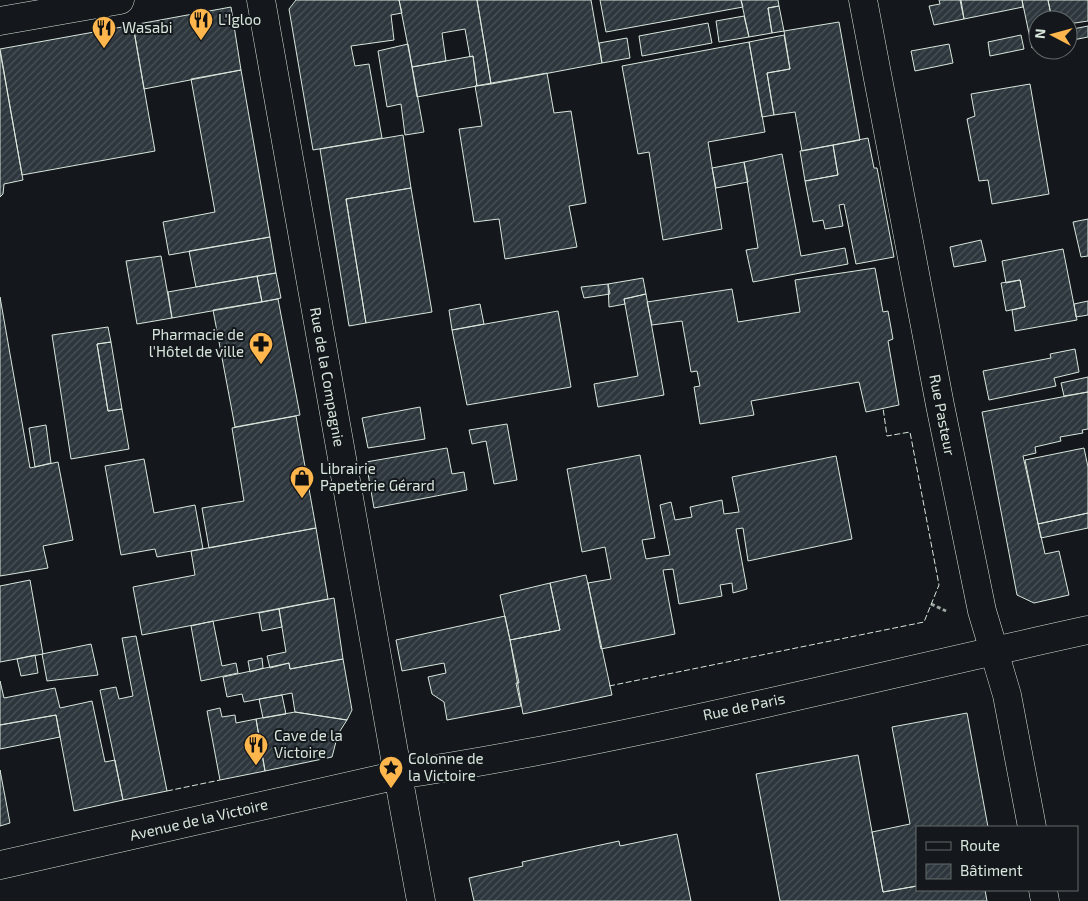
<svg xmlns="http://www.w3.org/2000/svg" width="1088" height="901" viewBox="0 0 1088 901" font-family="'Exo 2',sans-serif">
	<defs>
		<pattern id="building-hatch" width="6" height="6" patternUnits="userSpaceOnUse" patternTransform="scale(1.25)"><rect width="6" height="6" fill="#2c363c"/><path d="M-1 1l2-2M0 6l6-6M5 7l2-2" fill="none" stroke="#4a5358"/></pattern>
	</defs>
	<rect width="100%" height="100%" fill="#14181c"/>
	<path fill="url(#building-hatch)" stroke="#d8e6dc" d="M296,0H399L402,13L391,15L394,40L351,46L355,66L369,64L382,138L313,150L289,9Z
		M399,0H477L491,84L477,86L473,56L470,57L465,29L442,33L446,61L412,67Z
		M477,0H591L602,63L491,84Z
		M600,0H741L743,7L606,32Z
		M741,0H778L779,6L768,8L772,33L749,37Z
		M939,0H961L964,19L934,25L929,6L940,4Z
		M960,0H1022L1023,7L964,19Z
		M1022,0H1048L1052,20H1038V46L1032,48Z
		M1048,0H1088V21L1068,24V20H1052Z
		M779,6L784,31L772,33L768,8Z
		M231,7L241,70L144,89L133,25Z
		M744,16L749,37L719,42L716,21Z
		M839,22L860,140L802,151L795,112L774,115L767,73L790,69L784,31Z
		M708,23L712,43L642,56L639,36Z
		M133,25L155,151L22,175L0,49Z
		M1088,26V37L1068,41V30Z
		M784,35L790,69L767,73L774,115L762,117L749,42Z
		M1021,35L1024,49L990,56L988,42Z
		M627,38L630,58L602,63L599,43Z
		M749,42L765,132L708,142L722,229L663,240L649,152L638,154L622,66Z
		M408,44L424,132L405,135L401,104L387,107L378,51Z
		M949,44L953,63L915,71L911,51Z
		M0,51L23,180L4,184L3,194L0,197Z
		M473,56L477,86L417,97L412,67Z
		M241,70L270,237L169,255L163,222L215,212L191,79Z
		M547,73L554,113L571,111L586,203L569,206L577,247L505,259L499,219L474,222L459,129L482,126L475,86Z
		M1030,84L1049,194L992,204L988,180L979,181L967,119L975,116L971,94Z
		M403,135L411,188L346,199L366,323L349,326L320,149Z
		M868,138L874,168H877L894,257L856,264L844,204L839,205L843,226L825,229L823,220L813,222L805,181L838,175L833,145Z
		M833,145L838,175L805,181L800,151Z
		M782,154L801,256L845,248L848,264L753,282L746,250L758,248L744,162Z
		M744,162L748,182L716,188L712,168Z
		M411,188L432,312L366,323L346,199Z
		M1088,219V256L1081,257L1073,222Z
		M270,237L276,273L196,287L189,251Z
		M981,240L986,261L954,267L950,247Z
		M1063,249L1077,320L1015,331L1012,310L1025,307L1020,280L1006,283L1002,261Z
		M161,256L172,318L137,324L126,261Z
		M875,268L883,312L888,311L893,339L888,341L899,405L866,412L859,382L751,401L754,415L700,424L694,387L700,386L697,371L691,372L682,321L652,325L647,302L732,289L738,322L800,312L795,280Z
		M276,273L281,298L262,302L257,276Z
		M257,276L262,302L172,318L168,292Z
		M643,278L646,294L624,299L625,304L609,307L608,284Z
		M1020,280L1025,307L1006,311L1001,283Z
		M608,284L610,294L584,298L581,287Z
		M646,294L664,395L598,407L594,384L638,376L624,299Z
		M0,297L30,468L58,462L73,540L43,546L48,568L0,576Z
		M278,299L300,415L235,427L213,310Z
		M1088,301V315L1076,317L1074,304Z
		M480,304L484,324L452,330L449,310Z
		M558,311L571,387L467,405L452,330Z
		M108,327L111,342L97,344L108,411L122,409L129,449L71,459L52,335Z
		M111,342L122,409L108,411L97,344Z
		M1075,349L1079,372L1054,378L1056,386L989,400L983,371L1051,358L1050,354Z
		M1088,377V392L1064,396L1061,383Z
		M1088,392V429L1082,430L1083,433L1060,437L1061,441L1035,447L1036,453L1023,456L1045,554L1059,551L1069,595L1034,603L1017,595L982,412Z
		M420,407L425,439L368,448L362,418Z
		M296,416L316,528L209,548L202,508L244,501L232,428Z
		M507,424L517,480L494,484L486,441L472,444L469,430Z
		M46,425L51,463L35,467L29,428Z
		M447,448L452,474L464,472L467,490L374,508L366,462Z
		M1084,448L1088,467V513L1038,524L1025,460Z
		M640,455L655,538L642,540L646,559L670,555L660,505L671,502L675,520L692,517L690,507L722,500L724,514L739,512L732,477L836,456L852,539L748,561L743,528L736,529L747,589L733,593L732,583L720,585L722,596L679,604L673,569L663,570L675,634L601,649L588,583L611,579L605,547L582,552L567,469Z
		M144,459L154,513L195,505L203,549L157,557L155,549L121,555L105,466Z
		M1088,513V528L1041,538L1038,524Z
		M316,528L328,599L142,635L133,587L195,575L191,551Z
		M586,575L612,695L523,714L510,640L560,630L550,583Z
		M30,580L43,654L0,662V586Z
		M550,583L560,630L510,640L500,595Z
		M334,598L343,659L290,669L289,663L270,668L267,656L286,652L279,609Z
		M279,609L282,627L262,631L259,613Z
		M505,616L519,683H516L521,706L447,720L444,702L432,694L428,677L446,673L444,663L402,671L396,640Z
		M213,621L222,666L236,663L238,673L201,681L191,626Z
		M136,636L167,791L123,800L100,690L116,687L119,699L133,696L122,638Z
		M91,644L98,675L47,681L42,654Z
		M35,655L38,673L21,676L17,659Z
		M262,658L263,668L250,672L248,661Z
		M343,659L352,710L347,720L295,712L292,693L244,702L242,694L227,697L223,677L289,663L290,669Z
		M0,681L4,698L55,688L60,708L92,701L105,762L115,760L123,800L74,811L56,715L0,725Z
		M282,695L286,714L263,718L259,699Z
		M220,708L222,717L235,715L236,723L256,719L265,771L220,780L207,711Z
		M295,712L347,720L338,734L332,757L265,771L256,719Z
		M967,713L988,827H917V886L883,892L872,832L910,824L892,727Z
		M56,715L60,737L0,749V725Z
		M858,755L883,892L917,886V890H985L987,901H780L756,774Z
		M0,770L10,823L0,826Z
		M677,834L691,901H474L469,878L523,866L522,862L619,841L620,846Z"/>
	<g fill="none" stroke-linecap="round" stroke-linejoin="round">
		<defs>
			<path id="minor" d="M0,21L120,0
				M994,651L1007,695L1032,827
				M398,775L421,901
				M1043,890L1045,901"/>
			<path id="tertiary" d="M261,0L398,775
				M863,0L940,405L982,611L994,651"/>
			<path id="secondary" d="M0,865L398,775C630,740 859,680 1088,630"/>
		</defs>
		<use href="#minor" stroke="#d8e6dc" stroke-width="29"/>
		<use href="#tertiary" stroke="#d8e6dc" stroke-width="29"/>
		<use href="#secondary" stroke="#d8e6dc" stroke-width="29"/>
		<path stroke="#9da8a2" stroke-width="3" stroke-dasharray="4 2.5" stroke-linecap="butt" d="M931,604L946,611"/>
		<use href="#minor" stroke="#14181c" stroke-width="28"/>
		<use href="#tertiary" stroke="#14181c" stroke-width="28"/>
		<use href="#secondary" stroke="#14181c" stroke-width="28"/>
		<path stroke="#d8e6dc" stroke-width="1" stroke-dasharray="6 2.5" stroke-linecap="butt" d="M609,686L924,622L939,585L910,432L887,436L883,408
			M167,791L220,780"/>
	</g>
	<defs>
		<symbol id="restaurant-pin" viewBox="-11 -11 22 30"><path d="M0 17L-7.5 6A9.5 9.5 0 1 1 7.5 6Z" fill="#ffb74d" stroke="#14181c"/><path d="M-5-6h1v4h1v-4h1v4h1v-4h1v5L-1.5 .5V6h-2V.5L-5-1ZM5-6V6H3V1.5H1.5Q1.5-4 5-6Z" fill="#111"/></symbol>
		<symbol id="pharmacy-pin" viewBox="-11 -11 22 30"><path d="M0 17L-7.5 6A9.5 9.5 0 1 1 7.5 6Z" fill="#ffb74d" stroke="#14181c"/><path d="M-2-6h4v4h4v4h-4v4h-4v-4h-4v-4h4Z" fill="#111"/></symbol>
		<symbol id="shop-pin" viewBox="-11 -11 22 30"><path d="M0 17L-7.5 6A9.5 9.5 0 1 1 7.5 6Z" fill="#ffb74d" stroke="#14181c"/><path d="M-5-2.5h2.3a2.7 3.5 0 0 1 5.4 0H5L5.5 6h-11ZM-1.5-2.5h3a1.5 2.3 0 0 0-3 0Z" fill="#111"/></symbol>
		<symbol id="sight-pin" viewBox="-11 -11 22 30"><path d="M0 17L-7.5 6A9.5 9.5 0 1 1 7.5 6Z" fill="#ffb74d" stroke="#14181c"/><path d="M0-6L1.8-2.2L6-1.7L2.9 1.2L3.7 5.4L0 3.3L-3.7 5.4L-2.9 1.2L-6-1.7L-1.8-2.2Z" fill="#111"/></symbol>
	</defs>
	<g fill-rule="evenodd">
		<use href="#restaurant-pin" x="187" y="6" width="28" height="38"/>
		<use href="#restaurant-pin" x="90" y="14" width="28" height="38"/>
		<use href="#pharmacy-pin" x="247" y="330" width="28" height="38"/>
		<use href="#shop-pin" x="288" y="464" width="28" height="38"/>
		<use href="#restaurant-pin" x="242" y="731" width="28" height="38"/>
		<use href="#sight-pin" x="377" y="754" width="28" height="38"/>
	</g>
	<g text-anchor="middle" stroke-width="4" stroke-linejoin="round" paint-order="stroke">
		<g font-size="15" fill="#d8e6dc" stroke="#14181c" text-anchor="start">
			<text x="218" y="25">L'Igloo</text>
			<text x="122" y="33">Wasabi</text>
			<text x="244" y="340" text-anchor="end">Pharmacie de<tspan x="244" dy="17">l'Hôtel de ville</tspan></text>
			<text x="320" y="474">Librairie<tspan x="320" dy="17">Papeterie Gérard</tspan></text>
			<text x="274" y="741">Cave de la<tspan x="274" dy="17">Victoire</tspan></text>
			<text x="408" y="764">Colonne de<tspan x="408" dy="17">la Victoire</tspan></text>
		</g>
		<g font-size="15" fill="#d8e6dc" stroke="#14181c">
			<text transform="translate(327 377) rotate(80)" y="5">Rue de la Compagnie</text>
			<text transform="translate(942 415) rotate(79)" y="5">Rue Pasteur</text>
			<text transform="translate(744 707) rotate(-12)" y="5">Rue de Paris</text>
			<text transform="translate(199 820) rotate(-13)" y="5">Avenue de la Victoire</text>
		</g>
	</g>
	<rect x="916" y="826" width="162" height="65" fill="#14181c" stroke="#626a69"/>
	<rect x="926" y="842" width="25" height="8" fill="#14181c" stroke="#626a69"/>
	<text x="960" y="851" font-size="15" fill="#d8e6dc">Route</text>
	<rect x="926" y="864" width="25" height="15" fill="url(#building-hatch)" stroke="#626a69"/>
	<text x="960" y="876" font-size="15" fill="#d8e6dc">Bâtiment</text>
	<g transform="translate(1053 35) rotate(276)"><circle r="24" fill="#14181c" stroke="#626a69"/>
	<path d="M0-4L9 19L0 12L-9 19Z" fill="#ffb74d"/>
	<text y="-8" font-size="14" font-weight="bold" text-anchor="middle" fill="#d8e6dc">N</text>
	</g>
</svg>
